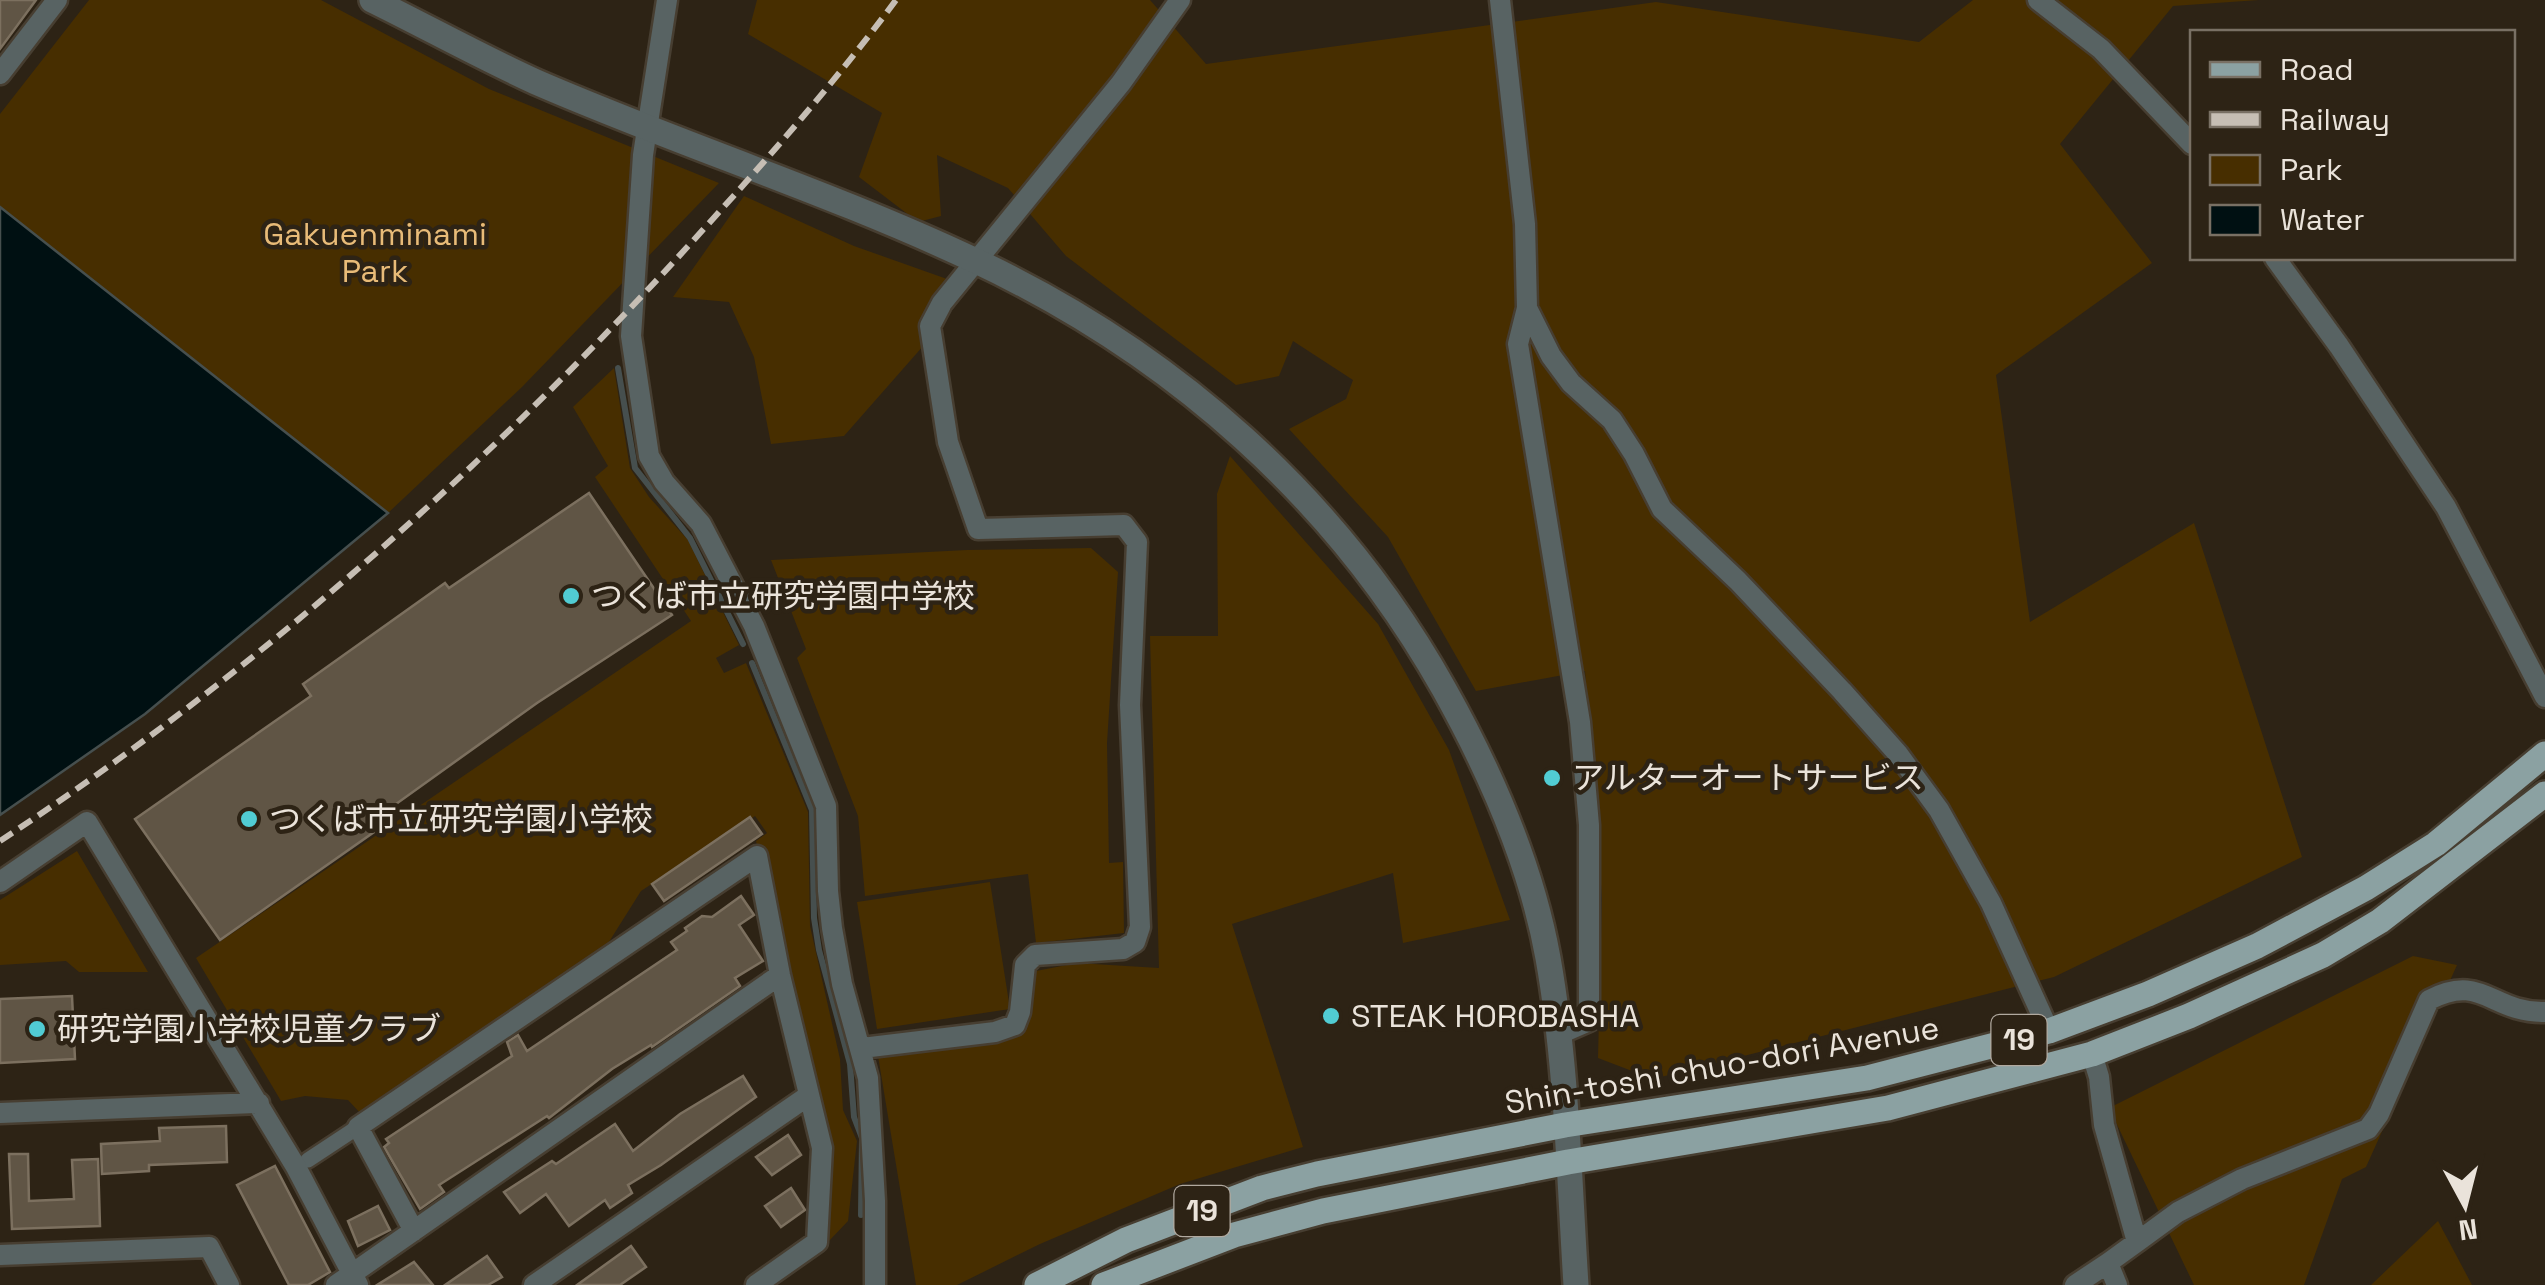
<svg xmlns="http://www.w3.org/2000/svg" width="2545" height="1285" viewBox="0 0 2545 1285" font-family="'Space Grotesk','Noto Sans JP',sans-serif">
	<rect width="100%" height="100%" fill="#2d2315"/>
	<path fill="#472e00" d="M89,0H321L489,89L719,183L522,387L388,513L0,207V114Z
		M757,0H1150L1206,64L1656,2L1919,42L1973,0H2259L2173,6L2060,144L2152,263L1996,375L2030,622L2194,523L2302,857L2054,977L1653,1079L1598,1058L1602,898L1585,671L1476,691L1388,537L1289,429L1346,399L1353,380L1293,341L1279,376L1236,385L1066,256L1008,188L937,155L941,216L918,222L859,177L882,113L748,34Z
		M744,196L854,246L947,279L921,329L924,345L844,436L771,444L754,357L729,302L673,297Z
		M614,368L630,468L649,497L688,540L739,645L716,658L724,673L746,663L808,812L810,926L840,1059L843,1110L857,1141L848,1221L829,1241L832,1160L756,841L767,833L755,816L641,891L607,945L362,1115L348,1100L305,1096L281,1101L196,958L691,621L595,477L608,466L573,407Z
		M1230,456L1378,624L1449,750L1510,920L1403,943L1393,873L1232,924L1303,1147L1180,1184L1040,1244L957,1285H916L878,1056L1013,1038L1029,1021L1036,971L1077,963L1159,968L1150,636H1218L1217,494Z
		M1091,548L1118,572L1107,743L1109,863L1123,862L1124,933L1036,943L1028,874L865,896L858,816L797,658L806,649L771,560L967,550Z
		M77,851L148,972H79L66,961L0,965V900Z
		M990,882L1010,1009L877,1029L857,902Z
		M2413,956L2457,965L2366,1167L2342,1179L2304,1285H2194L2109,1108Z
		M2438,1221L2472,1285H2371Z"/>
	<path fill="#001012" stroke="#464f4e" stroke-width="2.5" d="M0,207L388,513L145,714L0,815Z"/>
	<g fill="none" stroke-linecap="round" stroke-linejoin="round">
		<path stroke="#464f4e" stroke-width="6" d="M618,368L635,468L690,538L743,644
			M752,663L812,810L814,918L819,950L850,1064L854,1117L862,1138L861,1215"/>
	</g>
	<path fill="#605545" stroke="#7c705f" stroke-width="2.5" d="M0,0H36L0,49Z
		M589,493L672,615L537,703L389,809L394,818L220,940L135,819L311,696L303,684L445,583L449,588Z
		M750,817L762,834L664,901L652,884Z
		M741,896L754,915L739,925L763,961L735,978L740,986L652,1047L651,1045L612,1069L549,1118L547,1116L439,1185L444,1192L420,1209L384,1147L389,1143L386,1139L512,1056L507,1042L518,1035L527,1051L677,950L671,942L687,931L685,928L702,916L712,917Z
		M72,996L75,1059L0,1063V999Z
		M743,1076L756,1097L661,1165L628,1185L632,1193L610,1208L605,1200L569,1226L546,1194L520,1213L504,1192L552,1161L556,1164L615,1124L633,1151L680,1114Z
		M226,1126L227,1162L149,1165V1171L102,1174L101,1144L160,1141L159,1128Z
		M788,1135L801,1155L772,1175L756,1157Z
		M9,1154H28L29,1201L74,1199L72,1160L98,1159L100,1226L12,1229Z
		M275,1166L330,1272L308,1285H289L237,1185Z
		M791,1188L805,1210L781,1227L765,1206Z
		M378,1206L390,1230L358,1246L348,1221Z
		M631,1246L646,1267L620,1285H577Z
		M487,1256L502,1277L488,1285H445Z
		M414,1262L433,1285H377Z"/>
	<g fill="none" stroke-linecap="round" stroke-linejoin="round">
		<defs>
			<path id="pedestrian" d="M308,1160L358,1127"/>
			<path id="minor" d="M667,0L643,155L631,336L649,456L664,482L701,524L754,626L826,806L828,891L832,928L842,984L868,1078L875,1201V1285
				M1500,0L1525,224L1527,308L1518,344L1580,722L1589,825V1021L1557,1035
				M2038,0L2101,49L2192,144
				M0,74L57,0
				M2275,258L2339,346L2446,507L2545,697
				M1527,308L1551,356L1571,383L1612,420L1634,454L1662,509L1738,581L1842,691L1898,754L1939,810L1991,903L2049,1031
				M0,882L87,822L296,1167L358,1285
				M862,1048L995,1032L1015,1025L1020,1012L1025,965L1035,955L1123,949L1135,942L1140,927L1130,705L1137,542L1124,525L978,529L948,442L930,326L942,303L1121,83L1180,0
				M2092,1054L2099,1077L2104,1125L2137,1242L2108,1263L2117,1285
				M0,1113L259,1103
				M414,1231L358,1127L757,856L780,975L822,1148L817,1242L756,1285
				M2137,1242L2178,1212L2242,1179L2368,1129L2379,1114L2429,1000C2482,972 2491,1013 2545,1012
				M0,1255L209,1247L229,1285
				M336,1285L780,975
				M534,1285L808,1096
				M2075,1285L2108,1263"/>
			<path id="tertiary" d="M372,0C427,27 481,57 536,82C681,145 832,193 974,260C1172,353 1337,498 1444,689C1491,773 1531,863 1548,958C1567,1065 1569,1177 1576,1285"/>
			<path id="primary" d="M1037,1285L1126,1240L1262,1188L1317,1174L1565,1125L1867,1078L2049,1031L2148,994L2257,946L2366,888L2436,844L2545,754
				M1104,1285L1234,1235L1323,1211L1568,1162L1888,1108L2092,1054L2189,1016L2323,955L2380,921L2545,794"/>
		</defs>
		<use href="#pedestrian" stroke="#473e31" stroke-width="20"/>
		<use href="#minor" stroke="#473e31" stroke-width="25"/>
		<use href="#tertiary" stroke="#473e31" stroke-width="30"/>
		<use href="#primary" stroke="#473e31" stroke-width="30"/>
		<use href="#pedestrian" stroke="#586363" stroke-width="15"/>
		<use href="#minor" stroke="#586363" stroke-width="20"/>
		<use href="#tertiary" stroke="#586363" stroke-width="25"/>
		<use href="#primary" stroke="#8ba1a2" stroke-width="25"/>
		<path stroke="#c6beb4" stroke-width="6" stroke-dasharray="15 8" stroke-linecap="butt" d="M0,841C254,674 486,468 691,243C762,165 833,85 896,0"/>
	</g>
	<g fill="#51ccd3" stroke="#2d2315" stroke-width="4">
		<circle cx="571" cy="596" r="10"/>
		<circle cx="1552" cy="778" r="10"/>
		<circle cx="249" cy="819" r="10"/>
		<circle cx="1331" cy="1016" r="10"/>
		<circle cx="37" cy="1029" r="10"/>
	</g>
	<g text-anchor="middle" stroke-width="9" stroke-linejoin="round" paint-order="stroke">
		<g fill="#2d2315" stroke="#b1a99f" stroke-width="2.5">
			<rect x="1991.5" y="1015" width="55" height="50" rx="8"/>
			<rect x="1174.5" y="1186" width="55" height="50" rx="8"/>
		</g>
		<g font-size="30" font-weight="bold" fill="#eae3da">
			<text x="2019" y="1050">19</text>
			<text x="1202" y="1221">19</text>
		</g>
		<g font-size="32" fill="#e8bb78" stroke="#2d2315">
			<text x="375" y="245">Gakuenminami<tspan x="375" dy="37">Park</tspan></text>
		</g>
		<g font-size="32" fill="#eae3da" stroke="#2d2315" text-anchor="start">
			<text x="591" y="607">つくば市立研究学園中学校</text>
			<text x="1572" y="789">アルターオートサービス</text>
			<text x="269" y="830">つくば市立研究学園小学校</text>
			<text x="1351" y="1027">STEAK HOROBASHA</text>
			<text x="57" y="1040">研究学園小学校児童クラブ</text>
		</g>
		<g font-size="32" fill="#eae3da" stroke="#2d2315">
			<text transform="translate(1722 1065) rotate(-10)" y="11">Shin-toshi chuo-dori Avenue</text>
		</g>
	</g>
	<rect x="2190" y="30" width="325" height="230" fill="#2d2315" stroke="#797064" stroke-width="2.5"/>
	<rect x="2210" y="62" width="50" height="15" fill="#8ba1a2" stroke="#797064" stroke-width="2.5"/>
	<text x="2280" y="80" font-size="30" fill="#eae3da">Road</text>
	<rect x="2210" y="112" width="50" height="15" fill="#c6beb4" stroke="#797064" stroke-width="2.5"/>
	<text x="2280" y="130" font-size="30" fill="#eae3da">Railway</text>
	<rect x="2210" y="155" width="50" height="30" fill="#472e00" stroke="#797064" stroke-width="2.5"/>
	<text x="2280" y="180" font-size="30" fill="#eae3da">Park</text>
	<rect x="2210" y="205" width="50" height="30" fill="#001012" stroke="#797064" stroke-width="2.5"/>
	<text x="2280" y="230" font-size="30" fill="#eae3da">Water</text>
	<g transform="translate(2465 1205) rotate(173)" stroke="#2d2315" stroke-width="8" paint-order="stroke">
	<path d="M0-8L18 38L0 25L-18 38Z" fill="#eae3da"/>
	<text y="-15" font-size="28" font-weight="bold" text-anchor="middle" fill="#eae3da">N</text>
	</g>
</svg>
